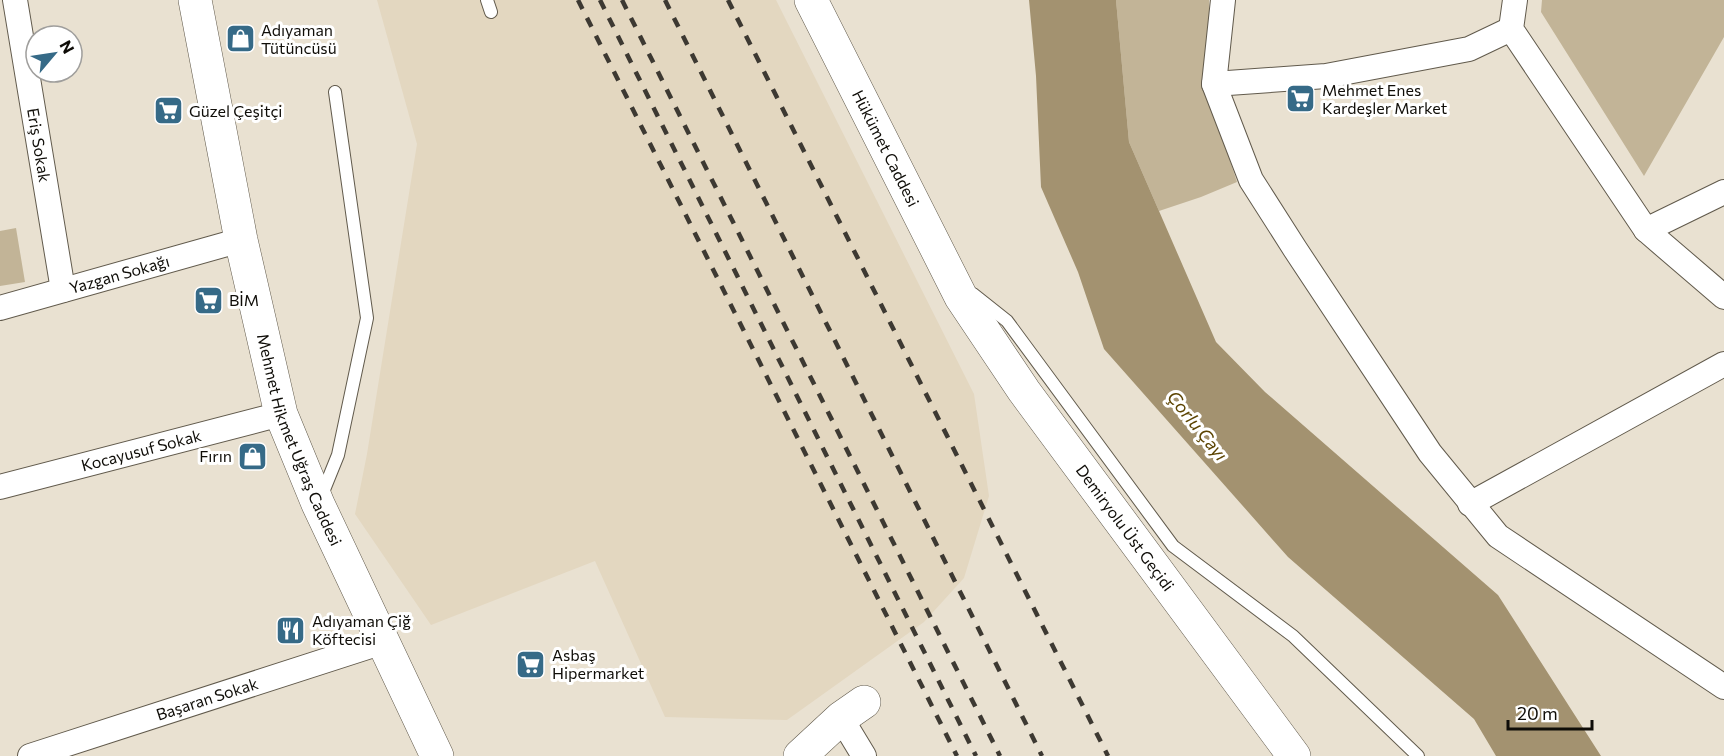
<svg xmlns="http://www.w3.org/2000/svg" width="1724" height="756" viewBox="0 0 1724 756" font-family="Commissioner,sans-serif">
	<rect width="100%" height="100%" fill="#e9e1d1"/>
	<path fill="#e3d7c0" d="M377,0H776L974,394L989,496L964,578L924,622L787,720L665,717L595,561L431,625L355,514L367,454L417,144Z"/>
	<path fill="#c2b497" d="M1116,0H1209V97L1237,182L1201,197L1159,211L1129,142Z
		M1542,0H1724V37L1644,176L1541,12Z
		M16,228L25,282L0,286V231Z"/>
	<path fill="#a39270" d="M1029,0H1116L1129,142L1216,342L1265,392L1498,595L1601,756H1496L1474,719L1288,557L1104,349L1078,272L1041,187L1036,76Z"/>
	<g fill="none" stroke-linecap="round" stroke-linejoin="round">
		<defs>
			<path id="lane" d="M487,0L491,12
				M973,294L1007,321L1173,546L1293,636L1418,756
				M321,497L338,455L367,318L335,92"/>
			<g id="street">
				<path id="s1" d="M15,0L63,290"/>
				<path d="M1223,0L1214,84L1251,180L1295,249L1430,453L1498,536L1724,687"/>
				<path d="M1515,0L1511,29L1646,230L1724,192"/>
				<path d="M1214,84L1326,76L1469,49L1511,29"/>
				<path d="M1646,230L1724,297"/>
				<path id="s2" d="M0,308L241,240"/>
				<path id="s3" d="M0,487L281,414"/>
				<path d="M1470,504L1724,364"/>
				<path d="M841,718L864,756"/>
				<path id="s4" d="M30,756L383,642"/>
			</g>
			<g id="secondary">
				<path id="s5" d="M195,0L241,240L281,414L318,504L437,756"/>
				<path id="s6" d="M811,0L961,297L1024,391L1294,756"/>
				<path d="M800,756L841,718L864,702"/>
			</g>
		</defs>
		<use href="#lane" stroke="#615a4c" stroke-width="14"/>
		<use href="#street" stroke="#615a4c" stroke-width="26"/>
		<use href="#secondary" stroke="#615a4c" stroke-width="34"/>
		<use href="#lane" stroke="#fff" stroke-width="12"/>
		<use href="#street" stroke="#fff" stroke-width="24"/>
		<use href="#secondary" stroke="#fff" stroke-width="33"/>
		<path stroke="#3d3932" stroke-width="4.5" stroke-dasharray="10 10" stroke-linecap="butt" d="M578,0L957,756
			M600,0L976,756
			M622,0L1000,756
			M665,0L1042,756
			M728,0L1108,756"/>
	</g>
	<defs>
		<symbol id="shop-square" viewBox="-11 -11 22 22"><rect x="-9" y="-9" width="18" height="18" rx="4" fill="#366a87" stroke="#fff"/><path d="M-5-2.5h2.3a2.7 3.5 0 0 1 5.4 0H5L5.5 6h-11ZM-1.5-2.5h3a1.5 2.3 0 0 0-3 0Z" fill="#fff"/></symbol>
		<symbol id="supermarket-square" viewBox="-11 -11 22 22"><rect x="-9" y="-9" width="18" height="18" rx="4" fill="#366a87" stroke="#fff"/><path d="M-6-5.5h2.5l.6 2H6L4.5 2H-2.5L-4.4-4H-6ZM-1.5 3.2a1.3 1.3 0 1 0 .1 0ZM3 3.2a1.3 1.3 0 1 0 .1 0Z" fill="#fff"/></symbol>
		<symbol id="restaurant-square" viewBox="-11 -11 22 22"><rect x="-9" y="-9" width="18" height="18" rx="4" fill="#366a87" stroke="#fff"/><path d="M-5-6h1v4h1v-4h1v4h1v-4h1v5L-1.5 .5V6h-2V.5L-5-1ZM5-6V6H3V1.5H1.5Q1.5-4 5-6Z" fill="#fff"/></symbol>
	</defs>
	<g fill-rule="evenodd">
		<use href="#shop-square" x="224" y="22" width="33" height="33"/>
		<use href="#supermarket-square" x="1284" y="82" width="33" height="33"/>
		<use href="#supermarket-square" x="152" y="94" width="33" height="33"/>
		<use href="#supermarket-square" x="192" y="284" width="33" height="33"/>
		<use href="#shop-square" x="236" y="440" width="33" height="33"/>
		<use href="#restaurant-square" x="274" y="614" width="33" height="33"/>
		<use href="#supermarket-square" x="514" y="648" width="33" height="33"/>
	</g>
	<g text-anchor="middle" stroke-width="6" stroke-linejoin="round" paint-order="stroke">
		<g font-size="16" fill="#0f0d08" stroke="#fff" text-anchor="start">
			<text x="261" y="36">Adıyaman<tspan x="261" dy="18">Tütüncüsü</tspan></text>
			<text x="1322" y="96">Mehmet Enes<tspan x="1322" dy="18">Kardeşler Market</tspan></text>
			<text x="189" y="117">Güzel Çeşitçi</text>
			<text x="229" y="306">BİM</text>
			<text x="232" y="462" text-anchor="end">Fırın</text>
			<text x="312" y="627">Adıyaman Çiğ<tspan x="312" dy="18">Köftecisi</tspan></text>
			<text x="552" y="661">Asbaş<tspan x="552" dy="18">Hipermarket</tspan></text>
		</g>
		<g font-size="16" fill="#0f0d08" stroke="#fff">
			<text dy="6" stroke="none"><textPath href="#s1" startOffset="147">Eriş Sokak</textPath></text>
			<text dy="6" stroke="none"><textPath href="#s6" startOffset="166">Hükümet Caddesi</textPath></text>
			<text dy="6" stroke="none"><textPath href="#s2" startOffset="124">Yazgan Sokağı</textPath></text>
			<text dy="6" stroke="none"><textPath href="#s5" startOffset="453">Mehmet Hikmet Uğraş Caddesi</textPath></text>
			<text dy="6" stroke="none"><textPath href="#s3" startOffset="146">Kocayusuf Sokak</textPath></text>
			<text dy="6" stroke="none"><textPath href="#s6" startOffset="616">Demiryolu Üst Geçidi</textPath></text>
			<text dy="6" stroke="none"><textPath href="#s4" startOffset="186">Başaran Sokak</textPath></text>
		</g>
		<g font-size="18" font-style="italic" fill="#5c4402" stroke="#fff">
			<text transform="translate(1197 426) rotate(51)" y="6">Çorlu Çayı</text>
		</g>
	</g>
	<g transform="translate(54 54) rotate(61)"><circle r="28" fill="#ffffff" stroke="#9f9e9c" stroke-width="1.5"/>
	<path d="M0-4.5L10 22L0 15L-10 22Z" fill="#366a87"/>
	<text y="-9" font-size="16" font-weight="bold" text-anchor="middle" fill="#0f0d08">N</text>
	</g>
	<path d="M1508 720v9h84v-9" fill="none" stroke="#0f0d08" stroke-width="3"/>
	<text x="1517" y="720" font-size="18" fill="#0f0d08" stroke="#ffffff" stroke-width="4.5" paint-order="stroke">20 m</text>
</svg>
